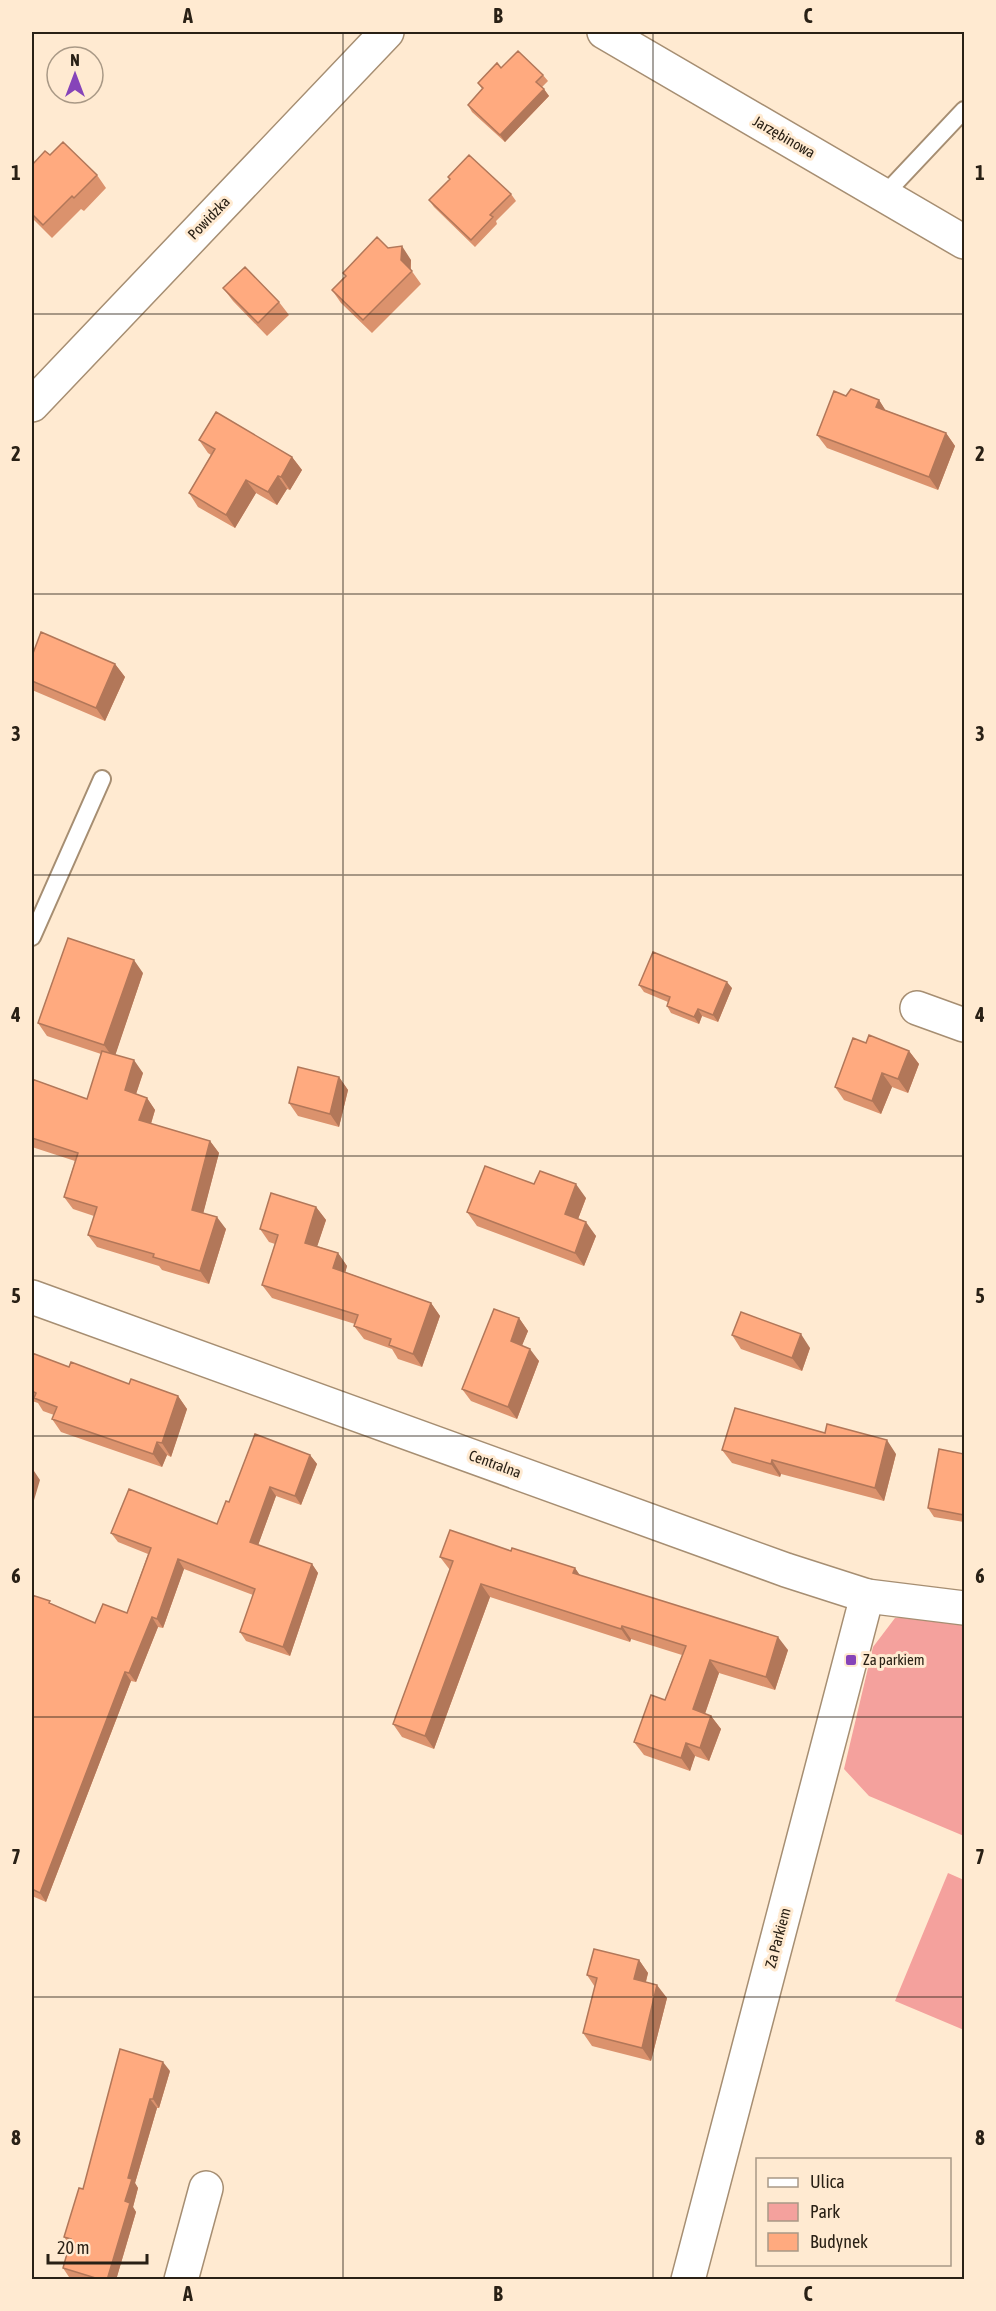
<svg xmlns="http://www.w3.org/2000/svg" width="996" height="2311" viewBox="0 0 996 2311" font-family="'Asap Condensed',sans-serif">
	<rect width="100%" height="100%" fill="#ffead1"/>
	<path fill="#f4a19d" d="M927,1616L964,1620V1836L869,1796L844,1769L873,1647L895,1618Z
		M948,1873L964,1880V2030L895,2001Z"/>
	<g fill="none" stroke-linecap="round" stroke-linejoin="round">
		<defs>
			<path id="lane" d="M884,195L964,110
				M32,937L102,779"/>
			<path id="street" d="M604,32L964,242
				M917,1008L964,1025
				M867,1596L964,1608
				M181,2280L206,2188"/>
			<path id="secondary" d="M32,405L387,32
				M32,1297L786,1570L867,1596L688,2280"/>
		</defs>
		<use href="#lane" stroke="#a68e72" stroke-width="20"/>
		<use href="#street" stroke="#a68e72" stroke-width="36"/>
		<use href="#secondary" stroke="#a68e72" stroke-width="36"/>
		<use href="#lane" stroke="#fff" stroke-width="16"/>
		<use href="#street" stroke="#fff" stroke-width="33"/>
		<use href="#secondary" stroke="#fff" stroke-width="33"/>
	</g>
	<path fill="#db926d" d="M501,68L543,75L548,81L542,87L549,96L505,142L472,112L468,105L482,89L478,83Z
		M50,155L97,175L106,188L84,211L81,209L52,238L32,218V165Z
		M511,194L516,201L496,221L497,224L475,247L434,207L429,200Z
		M388,248L411,260V270L421,284L372,333L341,303L332,290L345,276L343,273Z
		M223,288L279,302L289,315L267,336L233,301Z
		M846,396L879,400L885,410L946,433L955,446L938,490L827,448L817,435Z
		M199,440L292,457L302,470L290,490L287,489L277,505L256,493L235,528L198,507L189,493L211,455L208,453Z
		M32,656L115,664L125,677L105,721L32,690Z
		M143,973L115,1055L143,1073L136,1094L147,1098L155,1110L151,1124L210,1141L219,1153L203,1213L226,1229L209,1284L162,1270L159,1266L97,1247L88,1235L94,1216L73,1209L64,1197L75,1161L32,1147V1079L87,1099L101,1054L47,1036L38,1023Z
		M639,985L732,988L718,1022L702,1016L699,1024L671,1013L667,1006L668,1002L644,992Z
		M866,1043L909,1051L919,1064L908,1093L892,1087L881,1114L844,1100L835,1087Z
		M339,1077L348,1090L339,1127L298,1116L289,1103Z
		M534,1184L586,1198L578,1219L596,1236L584,1266L477,1226L467,1212Z
		M316,1207L326,1220L317,1246L338,1253L347,1266L345,1272L431,1303L440,1316L422,1367L398,1359L392,1349L364,1339L354,1326L355,1324L272,1298L262,1285L275,1244L269,1242L260,1229Z
		M519,1318L528,1331L522,1345L539,1361L517,1419L471,1401L462,1389Z
		M732,1335L810,1348L802,1371L741,1349Z
		M32,1353L69,1367L129,1384L178,1396L187,1409L171,1457L167,1455L162,1467L61,1432L52,1419L54,1415L43,1411L38,1403L32,1401Z
		M722,1450L896,1454L884,1501L781,1474L780,1477L732,1463Z
		M964,1454V1522L934,1517L928,1508Z
		M310,1455L317,1464L301,1505L276,1496L258,1545L312,1564L318,1573L290,1656L246,1641L240,1632L253,1595L184,1569L163,1628L158,1627L136,1682L131,1681L46,1902L32,1896V1595L52,1605L95,1623L127,1613L148,1554L118,1542L111,1533L217,1524L229,1502Z
		M511,1551L575,1568L579,1575L788,1650L775,1690L719,1673L705,1714L711,1716L721,1729L709,1761L695,1756L690,1771L644,1755L634,1742L665,1700L682,1655L631,1639L630,1642L490,1597L434,1749L402,1737L393,1724L450,1570L440,1557Z
		M639,1960L648,1973L646,1982L667,1998L651,2061L592,2046L583,2033L595,1987L587,1975Z
		M170,2071L159,2108H157L135,2183L138,2188L133,2207L136,2212L116,2280H78L69,2277L63,2268L70,2245L64,2237L83,2189Z"/>
	<path fill="#b27759" d="M544,89L549,96L505,142L500,135Z
		M402,246L411,260L410,274L401,260Z
		M879,400L888,414L876,407Z
		M946,433L955,446L938,490L929,477Z
		M292,457L302,470L290,490L281,477Z
		M278,476L287,489L277,505L268,492Z
		M246,480L256,493L235,528L226,515Z
		M115,664L125,677L105,721L96,708Z
		M134,960L143,973L114,1059L104,1045Z
		M727,982L732,988L718,1022L713,1015Z
		M698,1009L702,1016L699,1024L694,1017Z
		M909,1051L919,1064L908,1093L898,1079Z
		M134,1060L143,1073L133,1103L125,1090Z
		M882,1073L892,1087L881,1114L872,1101Z
		M339,1077L348,1090L339,1127L330,1114Z
		M147,1098L155,1110L148,1133L139,1120Z
		M210,1141L219,1153L201,1222L192,1210Z
		M576,1184L586,1198L575,1227L565,1214Z
		M316,1207L326,1220L314,1256L305,1243Z
		M217,1217L226,1229L209,1284L200,1271Z
		M586,1222L596,1236L584,1266L575,1253Z
		M338,1253L347,1266L343,1281L333,1268Z
		M431,1303L440,1316L422,1367L413,1354Z
		M519,1318L528,1331L519,1353L511,1341Z
		M801,1334L810,1348L802,1371L792,1358Z
		M530,1349L539,1361L517,1419L508,1407Z
		M178,1396L187,1409L171,1457L162,1443Z
		M887,1440L896,1454L884,1501L875,1488Z
		M157,1442L167,1455L162,1467L153,1454Z
		M310,1455L317,1464L301,1505L295,1496Z
		M772,1460L781,1474L780,1477L771,1464Z
		M32,1468L40,1480L32,1507Z
		M270,1487L276,1496L256,1551L250,1542Z
		M178,1559L184,1569L163,1628L157,1619Z
		M312,1564L318,1573L290,1656L283,1647Z
		M575,1568L584,1581L573,1573Z
		M481,1584L490,1597L434,1749L425,1736Z
		M152,1617L158,1627L136,1682L129,1673Z
		M622,1626L631,1639L630,1642L621,1629Z
		M778,1637L788,1650L775,1690L766,1677Z
		M710,1660L719,1673L702,1722L693,1709Z
		M125,1672L131,1681L46,1902L40,1893Z
		M711,1716L721,1729L709,1761L700,1748Z
		M686,1743L695,1756L690,1771L681,1758Z
		M639,1960L648,1973L643,1992L634,1979Z
		M657,1985L667,1998L651,2061L642,2048Z
		M163,2062L170,2071L159,2108L153,2099Z
		M150,2099L157,2108L135,2183L138,2188L133,2207L136,2212L116,2280H107L125,2201L128,2178Z"/>
	<path fill="#ffaa7f" stroke="#b27759" stroke-width="1.5" d="M518,51L543,75L536,82L544,89L500,135L468,105L483,88L478,83L497,63L501,68Z
		M63,142L97,175L74,198L72,196L43,225L32,214V165L45,151L50,155Z
		M469,155L511,194L490,215L493,217L471,240L429,200L450,179L448,177Z
		M377,237L388,248L402,246L401,260L412,271L363,320L332,290L346,276L343,273Z
		M245,267L279,302L258,323L223,288Z
		M851,389L879,400L876,407L946,433L929,477L817,435L834,391L846,396Z
		M216,412L292,457L281,477L278,476L268,492L246,480L226,515L189,493L215,449L199,440Z
		M41,632L115,664L96,708L32,681V656Z
		M68,938L134,960L104,1045L38,1023Z
		M653,952L727,982L713,1015L698,1009L694,1017L667,1006L670,997L639,985Z
		M869,1035L909,1051L898,1079L882,1073L872,1101L835,1087L853,1038L866,1043Z
		M102,1051L134,1060L125,1090L147,1098L139,1120L210,1141L192,1210L217,1217L200,1271L153,1257L154,1254L88,1235L97,1207L64,1197L78,1153L32,1138V1079L87,1099Z
		M298,1067L339,1077L330,1114L289,1103Z
		M485,1166L534,1184L540,1171L576,1184L565,1214L586,1222L575,1253L467,1212Z
		M271,1193L316,1207L305,1243L338,1253L333,1268L431,1303L413,1354L389,1345L391,1339L354,1326L358,1315L262,1285L278,1235L260,1229Z
		M494,1309L519,1318L511,1341L530,1349L508,1407L462,1389Z
		M741,1312L801,1334L792,1358L732,1335Z
		M32,1353L69,1367L71,1362L129,1384L131,1379L178,1396L162,1443L157,1442L153,1454L52,1419L57,1407L34,1398L36,1393L32,1391Z
		M735,1408L825,1433L827,1424L887,1440L875,1488L772,1460L771,1464L722,1450Z
		M255,1434L310,1455L295,1496L270,1487L250,1542L312,1564L283,1647L240,1632L255,1589L178,1559L157,1619L152,1617L129,1673L125,1672L40,1893L32,1889V1595L50,1601L49,1603L95,1623L103,1604L127,1613L151,1548L111,1533L129,1489L217,1524L226,1501L229,1502Z
		M939,1449L964,1454V1515L928,1508Z
		M450,1530L511,1551L512,1548L575,1568L573,1573L778,1637L766,1677L710,1660L693,1709L711,1716L700,1748L686,1743L681,1758L634,1742L651,1695L665,1700L686,1646L622,1626L621,1629L481,1584L425,1736L393,1724L453,1561L440,1557Z
		M594,1949L639,1960L634,1979L657,1985L642,2048L583,2033L597,1978L587,1975Z
		M120,2049L163,2062L153,2099H150L128,2178L132,2179L125,2201L130,2203L107,2280H102L63,2268L71,2239L64,2237L79,2188L83,2189Z"/>
	<path fill="none" stroke="#292015" stroke-width="1.5" stroke-opacity="0.55" d="M343,32V2280M653,32V2280M32,314H964M32,594H964M32,875H964M32,1156H964M32,1436H964M32,1717H964M32,1997H964"/>
	<rect fill="#8644b9" stroke="#ffead1" stroke-width="2" x="845" y="1654" width="12" height="12" rx="3"/>
	<g text-anchor="middle" stroke-width="6" stroke-linejoin="round" paint-order="stroke">
		<g font-size="15" fill="#292015" stroke="#ffead1">
			<text transform="translate(784 137) rotate(30)" y="5">Jarzębinowa</text>
			<text transform="translate(209 218) rotate(-46)" y="5">Powidzka</text>
			<text transform="translate(495 1464) rotate(20)" y="5">Centralna</text>
			<text transform="translate(778 1938) rotate(-75)" y="5">Za Parkiem</text>
		</g>
		<g font-size="15" fill="#292015" stroke="#ffead1" text-anchor="start">
			<text x="863" y="1665">Za parkiem</text>
		</g>
	</g>
	<rect width="996" height="2311" fill="none" stroke="#ffead1" stroke-width="66"/>
	<rect x="756" y="2158" width="195" height="108" fill="#ffead1" stroke="#a99986" stroke-width="1.5"/>
	<rect x="768" y="2178" width="30" height="9" fill="#ffffff" stroke="#a99986" stroke-width="1.5"/>
	<text x="810" y="2188" font-size="18" fill="#292015">Ulica</text>
	<rect x="768" y="2203" width="30" height="18" fill="#f4a19d" stroke="#a99986" stroke-width="1.5"/>
	<text x="810" y="2218" font-size="18" fill="#292015">Park</text>
	<rect x="768" y="2233" width="30" height="18" fill="#ffaa7f" stroke="#a99986" stroke-width="1.5"/>
	<text x="810" y="2248" font-size="18" fill="#292015">Budynek</text>
	<g transform="translate(75 75)"><circle r="28" fill="#ffead1" stroke="#a99986" stroke-width="1.5"/>
	<path d="M0-4.5L10 22L0 15L-10 22Z" fill="#8644b9"/>
	<text y="-9" font-size="16" font-weight="bold" text-anchor="middle" fill="#292015">N</text>
	</g>
	<path d="M48 2254v9h99v-9" fill="none" stroke="#292015" stroke-width="3"/>
	<text x="57" y="2254" font-size="18" fill="#292015" stroke="#ffead1" stroke-width="4.5" paint-order="stroke">20 m</text>
	<rect x="33" y="33" width="930" height="2245" fill="none" stroke="#292015" stroke-width="2"/>
	<g font-size="20" text-anchor="middle" font-weight="bold" fill="#292015">
		<text x="188" y="23">A</text>
		<text x="498" y="23">B</text>
		<text x="808" y="23">C</text>
		<text x="16" y="180">1</text>
		<text x="980" y="180">1</text>
		<text x="16" y="461">2</text>
		<text x="980" y="461">2</text>
		<text x="16" y="741">3</text>
		<text x="980" y="741">3</text>
		<text x="16" y="1022">4</text>
		<text x="980" y="1022">4</text>
		<text x="16" y="1303">5</text>
		<text x="980" y="1303">5</text>
		<text x="16" y="1583">6</text>
		<text x="980" y="1583">6</text>
		<text x="16" y="1864">7</text>
		<text x="980" y="1864">7</text>
		<text x="16" y="2145">8</text>
		<text x="980" y="2145">8</text>
		<text x="188" y="2301">A</text>
		<text x="498" y="2301">B</text>
		<text x="808" y="2301">C</text>
	</g>
</svg>
